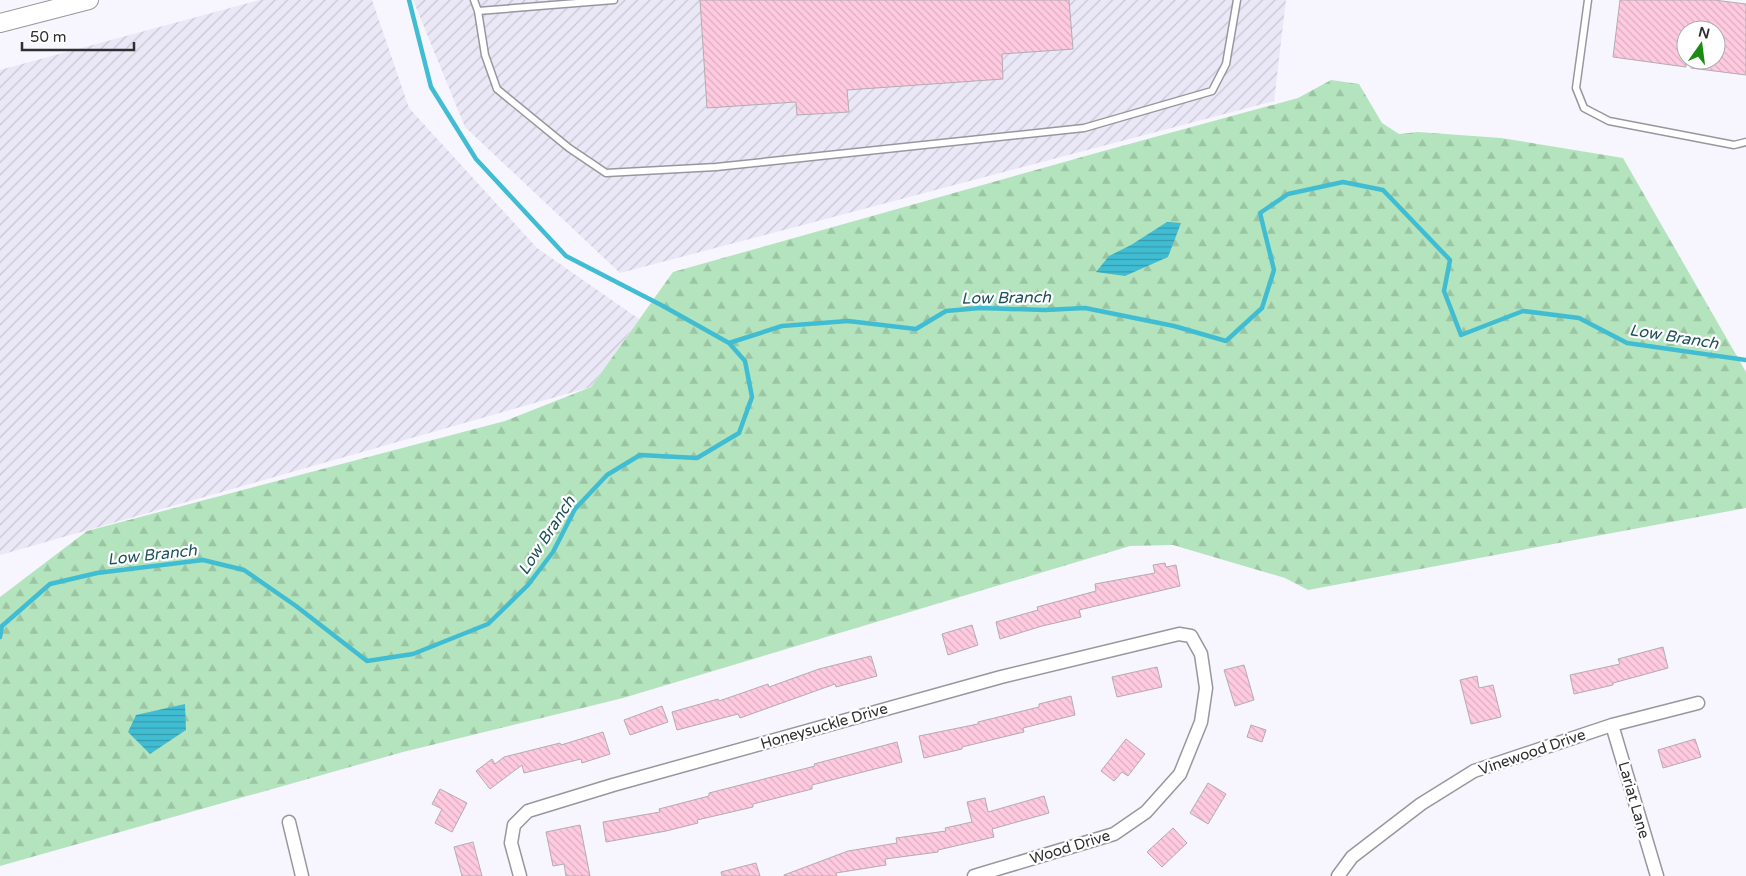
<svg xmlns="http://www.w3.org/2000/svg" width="1746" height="876" viewBox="0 0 1746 876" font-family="'Varela Round',sans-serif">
	<defs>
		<pattern id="industrial-furrows" width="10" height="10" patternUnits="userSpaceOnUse" patternTransform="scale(1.25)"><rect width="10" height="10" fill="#eae7f6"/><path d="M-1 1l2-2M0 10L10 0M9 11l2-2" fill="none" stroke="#c9c6d3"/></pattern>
		<pattern id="forest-firs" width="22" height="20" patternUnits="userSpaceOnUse" patternTransform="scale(1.25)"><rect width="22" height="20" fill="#b4e4bd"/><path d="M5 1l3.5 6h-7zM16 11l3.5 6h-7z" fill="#9bc4a3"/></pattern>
		<pattern id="water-rules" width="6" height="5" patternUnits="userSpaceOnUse" patternTransform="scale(1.25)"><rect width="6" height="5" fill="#40bdd3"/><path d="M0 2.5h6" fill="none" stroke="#369aac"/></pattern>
		<pattern id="building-back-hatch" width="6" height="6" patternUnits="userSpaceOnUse" patternTransform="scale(1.25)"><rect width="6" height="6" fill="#ffcae0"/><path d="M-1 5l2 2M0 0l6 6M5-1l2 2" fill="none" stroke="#dbaec1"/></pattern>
	</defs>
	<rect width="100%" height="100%" fill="#f7f5fd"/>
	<path fill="url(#industrial-furrows)" d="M260,0H372L409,108L537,248L639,319L591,387L0,555V70Z
		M413,0H1286L1274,101L620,273L465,127Z"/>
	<path fill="url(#forest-firs)" d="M1331,80L1359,84L1382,123L1399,134L1418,132L1501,138L1623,158L1746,372V508L1308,590L1285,578L1173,545L1130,546L623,698L403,752L0,866V597L87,531L505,421L591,387L673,272L1100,152L1298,98Z"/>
	<path fill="url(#water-rules)" d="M1167,222L1181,223L1168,257L1125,276L1096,272L1109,256L1131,245Z
		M185,704L186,730L150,754L128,732L136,715Z"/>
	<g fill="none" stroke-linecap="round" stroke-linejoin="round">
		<path stroke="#40bdd3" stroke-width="4.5" d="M409,0L431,87L476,159L566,256L663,306L729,343
			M0,637L2,626L50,584L97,573L203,560L244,570L296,606L367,661L413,654L488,624L528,585L553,552L575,509L607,475L640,455L697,458L739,433L752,397L745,361L729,343L782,326L848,321L916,329L946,311L980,308L1045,310L1085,308L1174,326L1226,341L1262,308L1274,270L1260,213L1288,194L1343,182L1383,190L1450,260L1444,291L1461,335L1523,311L1579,318L1627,343L1746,360"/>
	</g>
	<path fill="url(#building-back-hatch)" stroke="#b4acaf" d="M700,0H1069L1073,49L1002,54L1003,79L847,90L849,112L797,115L796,102L707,108Z
		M1620,0H1714L1746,4V75L1691,68L1692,60H1716V30H1686V67L1613,57Z
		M1165,563L1166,567L1176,565L1180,586L1079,610L1081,617L1042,626L1000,639L996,622L1038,610L1037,607L1096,591L1095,584L1155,573L1153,565Z
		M972,625L978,645L948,655L942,634Z
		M1663,647L1668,668L1613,683V685L1574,694L1570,675L1620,664L1618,659Z
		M871,656L877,676L836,687L835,684L740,718L738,714L677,730L672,712L718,699L719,701L768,684L769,687L819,669Z
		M1244,665L1254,700L1235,706L1224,670Z
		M1157,667L1162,687L1117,697L1112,677Z
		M1477,676L1479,688L1493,685L1501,717L1471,724L1460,680Z
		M1071,696L1075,715L1023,728L1024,732L962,747V749L924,758L919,736L978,724V722L1039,707V704Z
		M662,706L668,722L630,735L624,720Z
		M1251,725L1266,730L1262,742L1247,737Z
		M603,732L610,754L582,763L581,759L524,773L522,765L490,789L476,771L492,759L495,764L504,757L560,743L561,745Z
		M1126,739L1145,754L1128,776L1122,772L1114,781L1101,771Z
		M1695,739L1701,757L1663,768L1658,750Z
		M897,742L902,762L812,785V789L753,804V807L697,820L698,823L666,831L606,842L603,822L660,812L659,809L709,796V793L815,766L814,764Z
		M1208,783L1226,794L1208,824L1190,813Z
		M440,789L467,803L452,832L435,823L442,809L432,804Z
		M1044,796L1049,813L992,829L994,837L938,850V852L885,859L886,865L836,873L837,876H784V875L848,851L897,843L896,838L946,831L945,828L972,822L967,802L985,798L988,812Z
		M580,825L590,876H566L564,864L553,866L546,832Z
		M1173,828L1187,843L1162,867L1147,852Z
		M473,842L482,876H462L454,847Z
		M756,863L760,876H722L721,872Z"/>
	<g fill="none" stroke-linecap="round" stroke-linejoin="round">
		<defs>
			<path id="lane" d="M474,0L478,11L485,55L497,89L569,148L606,173L716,167L1084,128L1212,91L1226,64L1237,0
				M1588,0L1576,88L1584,108L1609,121L1734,145L1746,142
				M478,11L614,0"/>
			<path id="street" d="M1612,725L1657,876
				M289,822L302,876
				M520,876L511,843L514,825L528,811L613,785L1001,677L1179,634L1191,636L1201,654L1206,688L1201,722L1180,774L1146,812L1114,834L974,876
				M1338,876L1352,857L1421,804L1474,771L1612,725L1698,703"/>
			<path id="secondary" d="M0,23L89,0"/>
		</defs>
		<use href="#lane" stroke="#98979e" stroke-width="9"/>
		<use href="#street" stroke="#98979e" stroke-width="15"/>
		<use href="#secondary" stroke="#98979e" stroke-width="20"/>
		<use href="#lane" stroke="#fff" stroke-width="6"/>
		<use href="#street" stroke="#fff" stroke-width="12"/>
		<use href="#secondary" stroke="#fff" stroke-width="18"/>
	</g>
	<g text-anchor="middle" stroke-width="4.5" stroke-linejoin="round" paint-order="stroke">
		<g font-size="15" fill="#2f2e31" stroke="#fff">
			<text transform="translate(824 726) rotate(-16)" y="5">Honeysuckle Drive</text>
			<text transform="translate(1532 752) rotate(-19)" y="5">Vinewood Drive</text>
			<text transform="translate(1634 800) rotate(74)" y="5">Lariat Lane</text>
			<text transform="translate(1070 847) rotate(-17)" y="5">Wood Drive</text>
		</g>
		<g font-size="16" font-style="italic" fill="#1d515a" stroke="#fff">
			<text transform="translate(1006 297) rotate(-1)" y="6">Low Branch</text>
			<text transform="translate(1674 336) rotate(9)" y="6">Low Branch</text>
			<text transform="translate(546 535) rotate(-57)" y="6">Low Branch</text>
			<text transform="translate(152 554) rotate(-6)" y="6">Low Branch</text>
		</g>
	</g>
	<g transform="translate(1701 45) rotate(14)"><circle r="24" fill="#ffffff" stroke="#acabad"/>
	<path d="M0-4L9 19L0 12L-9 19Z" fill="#188c13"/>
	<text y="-8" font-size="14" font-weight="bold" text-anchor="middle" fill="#2f2e31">N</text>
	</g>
	<path d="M22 42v8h112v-8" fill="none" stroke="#2f2e31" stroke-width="2.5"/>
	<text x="30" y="42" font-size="15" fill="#2f2e31" stroke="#ffffff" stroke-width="4" paint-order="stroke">50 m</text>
</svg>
